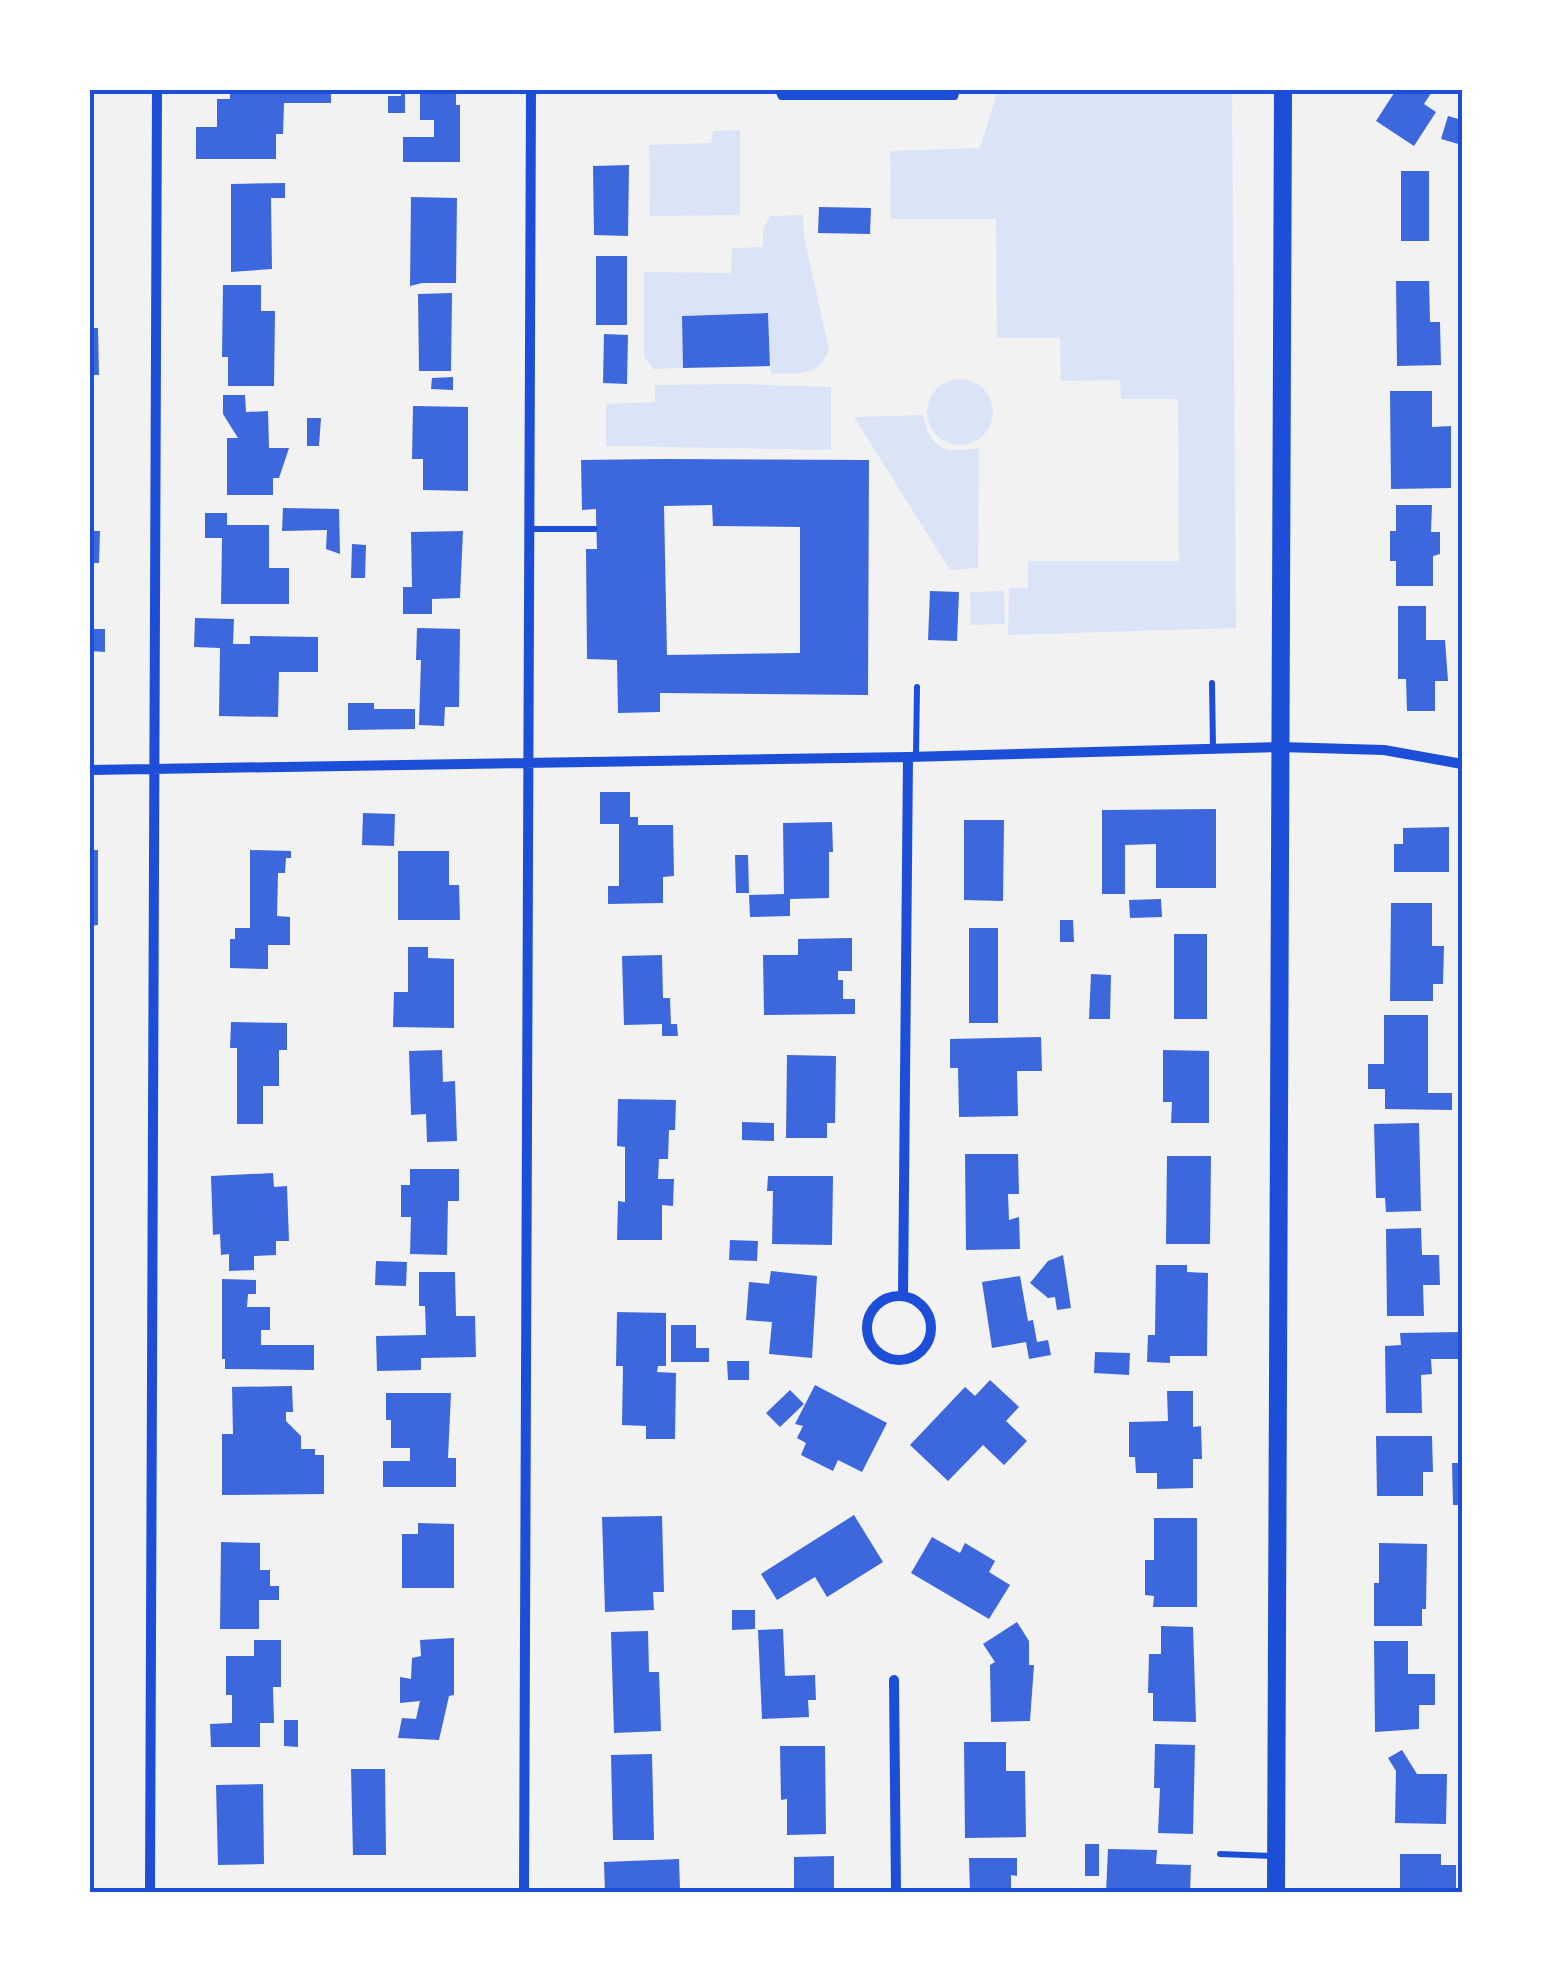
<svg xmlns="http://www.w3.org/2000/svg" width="1552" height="1983" viewBox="0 0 1552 1983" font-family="Quicksand,sans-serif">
	<rect width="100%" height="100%" fill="#f2f2f2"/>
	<path fill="#dbe4f7" d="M998,90H1232L1236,628L1008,635L1009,588H1028V561H1179L1178,399H1121L1120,380L1061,381L1060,338H997L996,219H891L890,151L980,148Z
		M740,130V215L650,216L649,145L711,143L713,131Z
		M803,215L804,236L829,350C817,379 799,372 771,374L768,313L682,316L683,368L653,369L644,356V272L731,273L732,248L763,247V229L770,216Z
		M927 412a33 33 0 1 1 66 0a33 33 0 1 1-66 0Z
		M739,384L831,387V450L606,446V404L655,402V385Z
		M923,415C930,451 947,453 979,448L978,568L950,570L854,417Z
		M1004,591L1005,624L971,625L970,592Z"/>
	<path fill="#3d67dc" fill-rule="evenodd" d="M230,90H331V103H284L283,134H276V159H196V127H217V99H230Z
		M401,90H405V113H388V96H401Z
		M420,90H456V105H460V162H403V137H434V120H420Z
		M1396,90H1433L1424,104L1436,112L1414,146L1376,121Z
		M1448,116L1462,120V145L1441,139Z
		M629,165L628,236L594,235L593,166Z
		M1401,171H1429V241H1401Z
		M285,183V198H271L272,269L231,272V184Z
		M411,197L457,198L456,283H422L410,286Z
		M819,207L871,208L870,234L818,233Z
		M596,256H627V325H596Z
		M1396,281H1429L1430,322H1440L1441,365L1397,366Z
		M223,285H261V311H275L274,386H228V357H222Z
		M452,293L451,371H419L418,294Z
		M768,313L770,366L683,368L682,316Z
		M90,328H98L99,375H90Z
		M604,334L628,335L627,384L603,383Z
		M453,377V390L431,389L432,378Z
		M1390,391H1432V427L1451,426V488L1391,489Z
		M223,395H245L246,412L268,411L269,448H289L279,478H273V495H227V438H238L223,414Z
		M413,406L468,407V491L423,490V459H412Z
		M307,418H321L319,446H307Z
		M662,459L869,460L868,695L660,693V712L618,713L617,660L587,659L586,549H597L596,515V509L582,510L581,460ZM712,505L713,526L800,527V653L667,655L664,506Z
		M1396,505H1432L1431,532H1440V554L1433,556V586H1396V561H1390V531H1396Z
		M283,508L339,509L340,554L326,549L327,530L282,531Z
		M205,513H227V525H269V568H289V604H221L222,538H205Z
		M90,531H100L99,563H90Z
		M463,531L460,598L432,599V614H403V587H412L411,532Z
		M352,544L366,545L365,578H351Z
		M930,591L959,592L957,641L928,640Z
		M1398,606H1426V640H1445L1448,681H1435V711H1407L1406,679H1398Z
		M195,618L234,619L233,644H250V636L318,637V672H279L278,717L219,716L220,648L194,647Z
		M417,628L460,629L459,707H445L444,726L419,725L421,660H416Z
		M90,629H105V652L90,651Z
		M348,703H374V709H415V729L348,730Z
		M600,792H630V817H638V825H673L674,876L663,877V903L608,904V886H619V824H600Z
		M1216,809V888H1156V844L1125,845V894H1102V810Z
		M363,813L395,814L394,846L362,845Z
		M964,820H1004L1003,901L964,900Z
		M832,822L833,852H829V898L790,899V916L750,917L749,895L784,894L783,823Z
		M1449,827V872H1394V844H1403V828Z
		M90,850H98V925L90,926Z
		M250,850L291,851V858H286L285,873H278L277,916L290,917V945H268V969L230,968V939H235V928H250Z
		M398,851H449V885H459L460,920H398Z
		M735,855H748L749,893H736Z
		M1161,899L1162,917L1130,918L1129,900Z
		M1391,903H1432V946H1444L1443,984H1433V1001H1390Z
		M1060,920H1073L1074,942H1060Z
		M969,928H998V1023H969Z
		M1174,934H1207V1019H1174Z
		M852,938V971H838V980H843V999H855V1014L764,1015L763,955H798V939Z
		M408,947H428V958L454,959V1028L393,1027L394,992H408Z
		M662,955L663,998H670L671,1024H677L678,1036H662V1024L624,1025L622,956Z
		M1091,974L1111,975L1110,1019H1089Z
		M1384,1015H1428V1093H1452V1110L1385,1109V1089H1368V1064H1384Z
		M231,1022L287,1023V1050H279V1086H263V1124H237V1048H230Z
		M1041,1037L1042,1071H1017L1018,1116L959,1117L958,1068H950V1039Z
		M442,1050L443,1082L455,1081L457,1141L427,1142L426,1114L411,1115L409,1051Z
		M1163,1050L1209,1051V1123H1171L1172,1102H1163Z
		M787,1055L836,1056L835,1123H827V1138H786Z
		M618,1099L676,1100L675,1130H669L668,1159H659L658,1179H674L673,1206L662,1205V1240H617L618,1201L625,1202V1147L617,1146Z
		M742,1122L774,1123V1141L742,1140Z
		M1419,1123L1421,1211L1386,1212L1385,1198H1376L1374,1124Z
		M965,1154H1018L1019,1194H1008L1009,1220L1019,1217L1020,1249L966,1250Z
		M1167,1156H1211L1210,1244H1166Z
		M410,1169H459V1201H448L447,1255L410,1254L411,1217H401V1185H410Z
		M273,1173L274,1187L287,1186L289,1241H276V1255L254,1256V1270L229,1271V1254L221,1255L220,1234L213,1235L211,1176Z
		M768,1176H833L832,1245L772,1244L773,1191H767Z
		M1421,1228L1422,1255H1439L1440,1285H1423L1424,1316H1387L1386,1229Z
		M730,1240L758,1241L757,1261L729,1260Z
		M1063,1255L1071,1308L1057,1310L1055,1297L1048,1298L1030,1283L1048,1261Z
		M376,1261L407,1262L406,1286L375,1285Z
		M1156,1265H1187V1272L1208,1273L1207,1356H1170V1363L1147,1362L1148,1335H1155Z
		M771,1271L817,1276L812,1358L769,1354L772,1322L746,1320L749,1282L769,1284Z
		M419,1272H455L456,1316H475L476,1357L421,1358V1370L377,1371L376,1336L426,1335L425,1306H419Z
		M1020,1276L1028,1321L1033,1320L1037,1342L1048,1340L1051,1355L1029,1359L1026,1342L992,1348L982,1282Z
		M222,1279L256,1280V1294H248L247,1307H270V1330H261V1345H314V1370L225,1369V1359H222Z
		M617,1312L666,1313V1366H658L657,1372L676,1373L675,1439H646V1426L622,1425L623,1366H616Z
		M671,1325H696V1348H709V1362H671Z
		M1461,1332V1359H1431L1432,1374L1421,1375L1422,1413H1386L1385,1346L1401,1345L1400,1333Z
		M1095,1352L1130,1353L1129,1375L1094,1373Z
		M727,1361H749V1380H728Z
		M990,1380L1019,1407L1006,1421L1027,1441L1004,1465L983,1445L948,1481L910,1445L965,1387L975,1396Z
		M815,1385L887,1423L862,1472L838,1460L833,1471L801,1455L806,1443L797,1438L803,1426L795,1424Z
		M292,1386L293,1412H286V1421L301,1436V1449H315V1455H324V1494L222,1495V1434H233L232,1387Z
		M790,1390L804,1404L780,1427L766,1413Z
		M1167,1391H1193V1427L1201,1426L1202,1459H1193V1488L1157,1489V1473H1136L1135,1457H1129V1422L1168,1421Z
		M386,1393H451L448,1458H456V1487H383V1461H410V1448H391V1420H386Z
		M1376,1436H1432L1433,1472H1423V1496H1377Z
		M1452,1463H1462V1505H1453Z
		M854,1515L883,1562L827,1597L815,1577L777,1600L761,1574Z
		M662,1516L664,1592H653L654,1610L605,1612L602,1517Z
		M1154,1518H1197V1607H1153L1154,1596L1145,1595V1560H1154Z
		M418,1523L454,1524V1588H402V1534H418Z
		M932,1537L960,1553L965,1543L995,1561L989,1572L1010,1585L989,1619L911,1573Z
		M221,1542L260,1543V1570H270V1586H279V1600H259V1629H220Z
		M1379,1543L1427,1544L1426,1609H1422V1626H1374V1583H1379Z
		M732,1610H755V1629L732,1630Z
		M1017,1622L1029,1641V1665H1034L1030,1721L991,1722L990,1665L995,1662L983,1644Z
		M1161,1626L1193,1627L1196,1722L1153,1721V1693H1148L1149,1654H1161Z
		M783,1629L785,1676L815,1675L816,1700H808L809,1717L762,1719L758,1630Z
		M648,1631L649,1672H659L661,1731L614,1733L611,1632Z
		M454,1638V1695L449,1696L439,1740L398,1738L402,1718L416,1719L420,1701L400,1703V1677L411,1679L412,1658L421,1656L420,1640Z
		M254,1640H281V1687H273L274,1723H260V1747H211L210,1724L232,1723V1695H226V1656H254Z
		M1374,1641H1408V1674H1435V1705H1419V1729L1375,1732Z
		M284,1720H298V1747L284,1746Z
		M964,1742H1006V1771H1025L1026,1837L965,1838Z
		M1155,1744L1195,1745L1193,1834L1158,1833L1160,1788H1154Z
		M780,1746H825L826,1834L787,1835V1799L781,1800Z
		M1402,1750L1417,1774H1447L1446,1824L1395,1823L1396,1771L1388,1758Z
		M652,1754L654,1840H613L611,1755Z
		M351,1769H385L386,1855H353Z
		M263,1784L264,1864L218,1865L216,1785Z
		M1085,1844H1099V1876H1085Z
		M1108,1849L1157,1850L1156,1864L1191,1865L1190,1893H1106Z
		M1400,1854H1441V1865H1456V1891L1400,1893Z
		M834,1856V1893H794V1857Z
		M969,1858H1017V1876L1011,1875V1893H970Z
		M679,1859L680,1889H657V1893H605L604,1862Z"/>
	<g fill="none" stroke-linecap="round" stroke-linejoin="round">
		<path stroke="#1d4ed8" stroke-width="6" d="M778,90L781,97H955L957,90
			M530,529H595
			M1212,683L1213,748
			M916,755L917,687
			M1220,1854L1275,1856"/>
		<path stroke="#1d4ed8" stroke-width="10" d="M90,770L908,757L1280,747L1384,750L1462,764
			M867 1328a32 32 0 1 1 64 0a32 32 0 1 1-64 0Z
			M903,1296L908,757
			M894,1680L896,1893
			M150,1893L157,90
			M524,1893L531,90"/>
		<path stroke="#1d4ed8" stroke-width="18" d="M1276,1893L1283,90"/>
	</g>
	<rect width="1552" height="1983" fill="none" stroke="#ffffff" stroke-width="185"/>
	<rect x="92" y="92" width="1368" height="1798" fill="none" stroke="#1d4ed8" stroke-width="4"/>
</svg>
